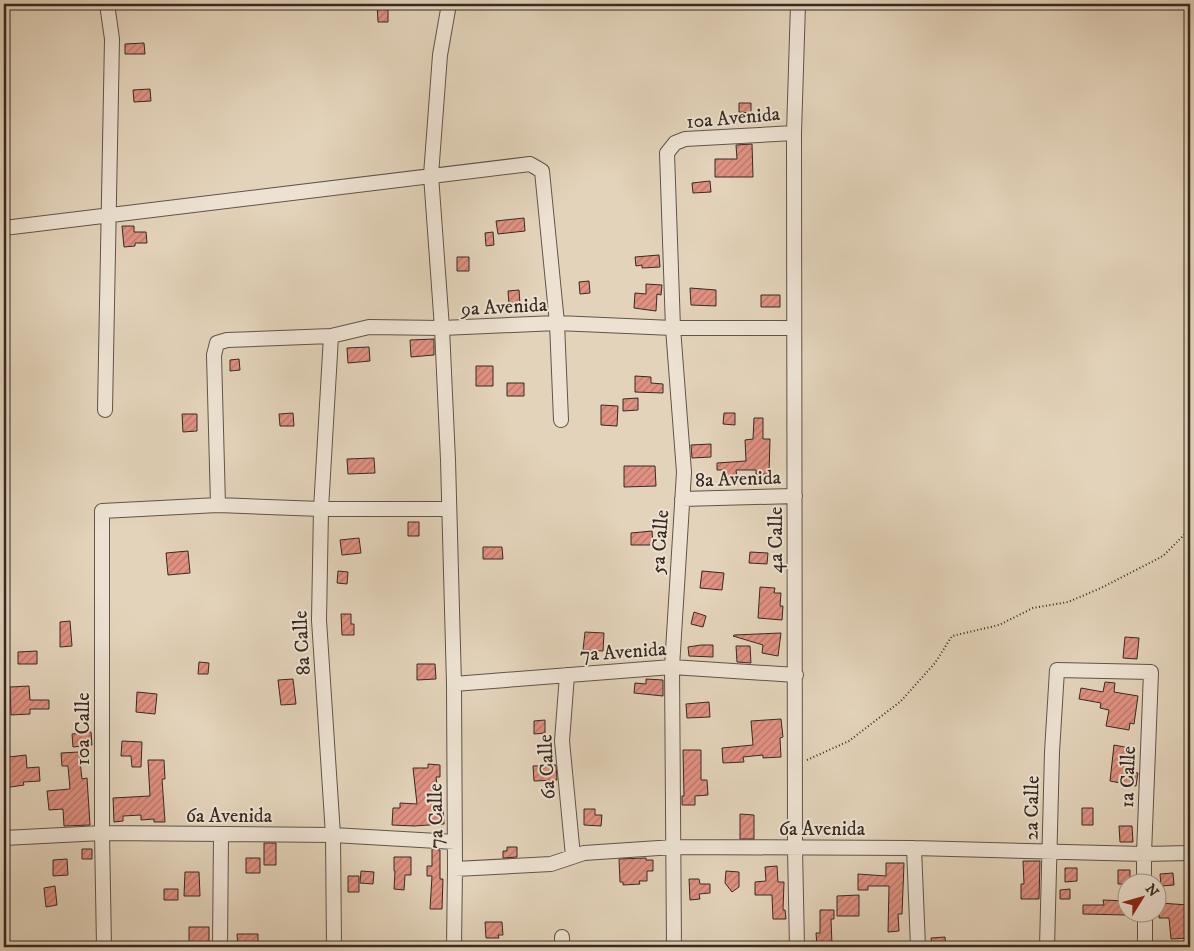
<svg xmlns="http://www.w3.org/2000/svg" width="1194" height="951" viewBox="0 0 1194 951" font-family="'IM FELL DW Pica',serif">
	<defs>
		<pattern id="building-hatch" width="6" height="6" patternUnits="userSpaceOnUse" patternTransform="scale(1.25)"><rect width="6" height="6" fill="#e19182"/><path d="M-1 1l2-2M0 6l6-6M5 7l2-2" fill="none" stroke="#b7776a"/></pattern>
	</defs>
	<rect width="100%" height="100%" fill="#e3d3ba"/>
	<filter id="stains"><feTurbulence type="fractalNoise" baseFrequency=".004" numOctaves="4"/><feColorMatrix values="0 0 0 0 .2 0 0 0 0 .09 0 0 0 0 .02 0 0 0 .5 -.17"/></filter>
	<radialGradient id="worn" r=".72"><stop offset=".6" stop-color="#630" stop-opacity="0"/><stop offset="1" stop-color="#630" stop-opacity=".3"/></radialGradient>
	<path fill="url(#building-hatch)" stroke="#362a22" d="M377,4H388V22H378Z
		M144,43L145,54H125V44Z
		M150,89L151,101L134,102L133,90Z
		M739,103H751V113L739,112Z
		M752,144L753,177H715V159H737L736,145Z
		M710,181L711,192L693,193L692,183Z
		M524,218L525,231L498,234L496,221Z
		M122,226H134V232H146L147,243H135V246L124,247Z
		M493,232L494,245L486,246L485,233Z
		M659,255L660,267L642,268V265L636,266L635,257Z
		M457,257H469V271H457Z
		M589,281L590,293L580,294L579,282Z
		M646,284L662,285L661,295L657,294L656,311L634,308L635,293L646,294Z
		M690,288L716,290V306L691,305Z
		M519,290L520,304L509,305L508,291Z
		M761,295H780V307H761Z
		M434,339V355L411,357L410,340Z
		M369,347L370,361L348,363L347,348Z
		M239,359L240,370L230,371V360Z
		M476,366H493V386H476Z
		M635,376L651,377V383L663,384V393L635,392Z
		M507,383H524V396H507Z
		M638,398V410L623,411V399Z
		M601,405L618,406L617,426L601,425Z
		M293,413L294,426H280L279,414Z
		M724,413H735V425L723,424Z
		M182,414H197V431L183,432Z
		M754,418H763V439H770L769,474H756V470H736L737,478L724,479L723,470H717V463L746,461L745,440L753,439Z
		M711,444V457L692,458L691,445Z
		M374,458L375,473L348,474L347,459Z
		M624,466H655L656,486L624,487Z
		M408,522H419V536H408Z
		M652,531L653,545H631V533Z
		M359,538L361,553L342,555L340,540Z
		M483,547H502L503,559H483Z
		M188,551L190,573L168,575L166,553Z
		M750,552L768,553L767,564L749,563Z
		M338,571L348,572L347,584L337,583Z
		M702,571L724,573L722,590L700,588Z
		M760,587L775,588L774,593H781L780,606H783L782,620L758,618Z
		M694,612L706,616L703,627L691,624Z
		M341,614H351V624H354V635H342Z
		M70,621L72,646L60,647V622Z
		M585,632L604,633L603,651L583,650Z
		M781,633L778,656L762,653L763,645L733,636L734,635Z
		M1125,637L1139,638L1137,659L1123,658Z
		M701,645H713V657L689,656L688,647Z
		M736,646H750L751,663L737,662Z
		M37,651V664H18V652Z
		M199,662L209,663L208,674H198Z
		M417,664H435L436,679L417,680Z
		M293,679L296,704L281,705L278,680Z
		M646,679L663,680V696L634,693L635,683L646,684Z
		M1105,682L1115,683L1114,692L1138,696L1134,724L1130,723L1129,730L1106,726L1109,710L1100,708L1101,703L1079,699L1081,688L1103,692Z
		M29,686L30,700H49V709H30V714L11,715L10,687Z
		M137,692L157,694L155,714L136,712Z
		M709,702L710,717L687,718L686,704Z
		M781,719L783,737L780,738L781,757L763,758V755L743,757L744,762L723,763L722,748L753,745L751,721Z
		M545,720V733L534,734V721Z
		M91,732L92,745L73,747L72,734Z
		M122,741L142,742L141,767H132L131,756H121Z
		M1114,745L1130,748L1128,760H1131L1129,772L1138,773L1136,786L1110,781Z
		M683,750H701V780H707L708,795L695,796V805H682V796H684Z
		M79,752L82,779L87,778L90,825L64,826L63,809L49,810L47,791L70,789L68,766H62L61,753Z
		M26,755L27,768L39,767L40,781L23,782L24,785L4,788V762H9V757Z
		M148,760H164L165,779H162L165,822H154V819L141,820V815L123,816V821L114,822L113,798L150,796Z
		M428,764L440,765V777H436L440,809H443L444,824L414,826L392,825L393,808H400V803L417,804L413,768H428Z
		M556,765L557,780L534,781L533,766Z
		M1082,808H1093V825H1082Z
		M584,809H595V815H602L601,826L584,825Z
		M740,814L754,815V839H740Z
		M1119,826H1132L1133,842H1120Z
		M264,843H276V865H264Z
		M507,847H517V857L503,858V851H507Z
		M82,849H92V859H82Z
		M432,849L440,850V879H443L442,909H430L432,876H427V866H432Z
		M394,857H411V875H405L404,890L394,889L395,871H394Z
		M246,858H260V873H246Z
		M646,858V860H653V871H647V881H639L640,884L623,885V882H620L619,859Z
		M67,859L68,875L53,876V860Z
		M1023,861H1040L1039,899H1021V884H1024Z
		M886,863H904L902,914H898L899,931L888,932L889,886H868V890H858V874L886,876Z
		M777,866L778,882H784L783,910H785L786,919H773L772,895H755V882L766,881L765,867Z
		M1065,868H1077V881L1065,882Z
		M1118,870H1130V884H1118Z
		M361,871L374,872L373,884L360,883Z
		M726,871L739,872V887L732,892L725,883Z
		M185,872H199L200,896H184Z
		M1173,873L1174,885L1161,886L1160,874Z
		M348,876H359V892H348Z
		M689,879H699L700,884H710V893L699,894L700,899L690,900Z
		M55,886L57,905L46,907L44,888Z
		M164,889H178V900H164Z
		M1070,889V899H1060V890Z
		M859,895V916H837V896Z
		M1103,900L1126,901V915L1083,914V905H1104Z
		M1160,903L1188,905L1189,938L1171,939L1169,918H1159Z
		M820,910H834V919H831L832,945L817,946L816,933H820Z
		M485,922H502L503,935H498L499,938H486Z
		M189,927H209V942H189Z
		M237,934H258V947H238Z
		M945,937L946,947H932L931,938Z"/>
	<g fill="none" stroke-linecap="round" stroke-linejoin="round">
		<defs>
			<path id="minor" d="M449,4L440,55L431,175L442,328L448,460L454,684L455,869L454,947
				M4,228L530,164L542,171L557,323L561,420
				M331,336L321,509L319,620L333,835L334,947
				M105,410L112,39L107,4
				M682,499L795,496
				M218,505L214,355L217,343L227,340L331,336L369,327L442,328L557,323L673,328H794
				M567,675L562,741L573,856
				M454,684L672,667L796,675
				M4,838L102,833L333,835L455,842
				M914,848L918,947
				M455,869L551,864L584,853L674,847L914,848L1144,854L1190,853
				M1145,914V947
				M562,937V947
				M104,947L102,833V511L218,505L321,509H449
				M220,947L221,835
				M674,947L672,667L684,472L673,328L667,153L675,143L685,139L794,133
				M797,947L795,849L794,133L798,4
				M1047,947L1052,752L1057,670L1151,672L1144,854V884"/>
		</defs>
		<use href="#minor" stroke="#615448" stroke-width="16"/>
		<path stroke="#362a22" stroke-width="2" stroke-dasharray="1 2.5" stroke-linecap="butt" d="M807,760L849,741L901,701L935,663L952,636L999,625L1033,608L1068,602L1101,588L1163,556L1190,529"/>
		<use href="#minor" stroke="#ede2d2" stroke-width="14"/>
	</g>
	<g text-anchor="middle" stroke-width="4" stroke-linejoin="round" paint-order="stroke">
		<g font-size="20" fill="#362a22" stroke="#ede2d2">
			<text transform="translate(733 117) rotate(-5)" y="7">10a Avenida</text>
			<text transform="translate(504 306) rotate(-3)" y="7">9a Avenida</text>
			<text transform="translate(738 478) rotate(-2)" y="7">8a Avenida</text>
			<text transform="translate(775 540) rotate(-90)" y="7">4a Calle</text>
			<text transform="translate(659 542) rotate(-86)" y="7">5a Calle</text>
			<text transform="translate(301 643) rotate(-93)" y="7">8a Calle</text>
			<text transform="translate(623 651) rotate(-4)" y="7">7a Avenida</text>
			<text transform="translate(82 729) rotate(-90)" y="7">10a Calle</text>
			<text transform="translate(546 767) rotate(-93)" y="7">6a Calle</text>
			<text transform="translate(1127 777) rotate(-88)" y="7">1a Calle</text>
			<text transform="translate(1031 808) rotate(-89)" y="7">2a Calle</text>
			<text x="229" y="822">6a Avenida</text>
			<text transform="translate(435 816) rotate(-91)" y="7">7a Calle</text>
			<text x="822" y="835">6a Avenida</text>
		</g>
	</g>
	<rect width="1194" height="951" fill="none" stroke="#e3d3ba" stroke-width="20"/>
	<rect x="5" y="5" width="1184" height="941" fill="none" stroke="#362a22" stroke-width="2.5"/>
	<rect x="10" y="10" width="1174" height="931" fill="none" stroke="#362a22"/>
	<g transform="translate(1142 898) rotate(53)"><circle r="24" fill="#ede2d2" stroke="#a4988c"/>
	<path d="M0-4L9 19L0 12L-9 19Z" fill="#8f2418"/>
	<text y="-8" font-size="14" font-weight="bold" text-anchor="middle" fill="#362a22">N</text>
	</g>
	<rect width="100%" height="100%" filter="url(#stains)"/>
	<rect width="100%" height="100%" fill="url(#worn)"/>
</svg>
